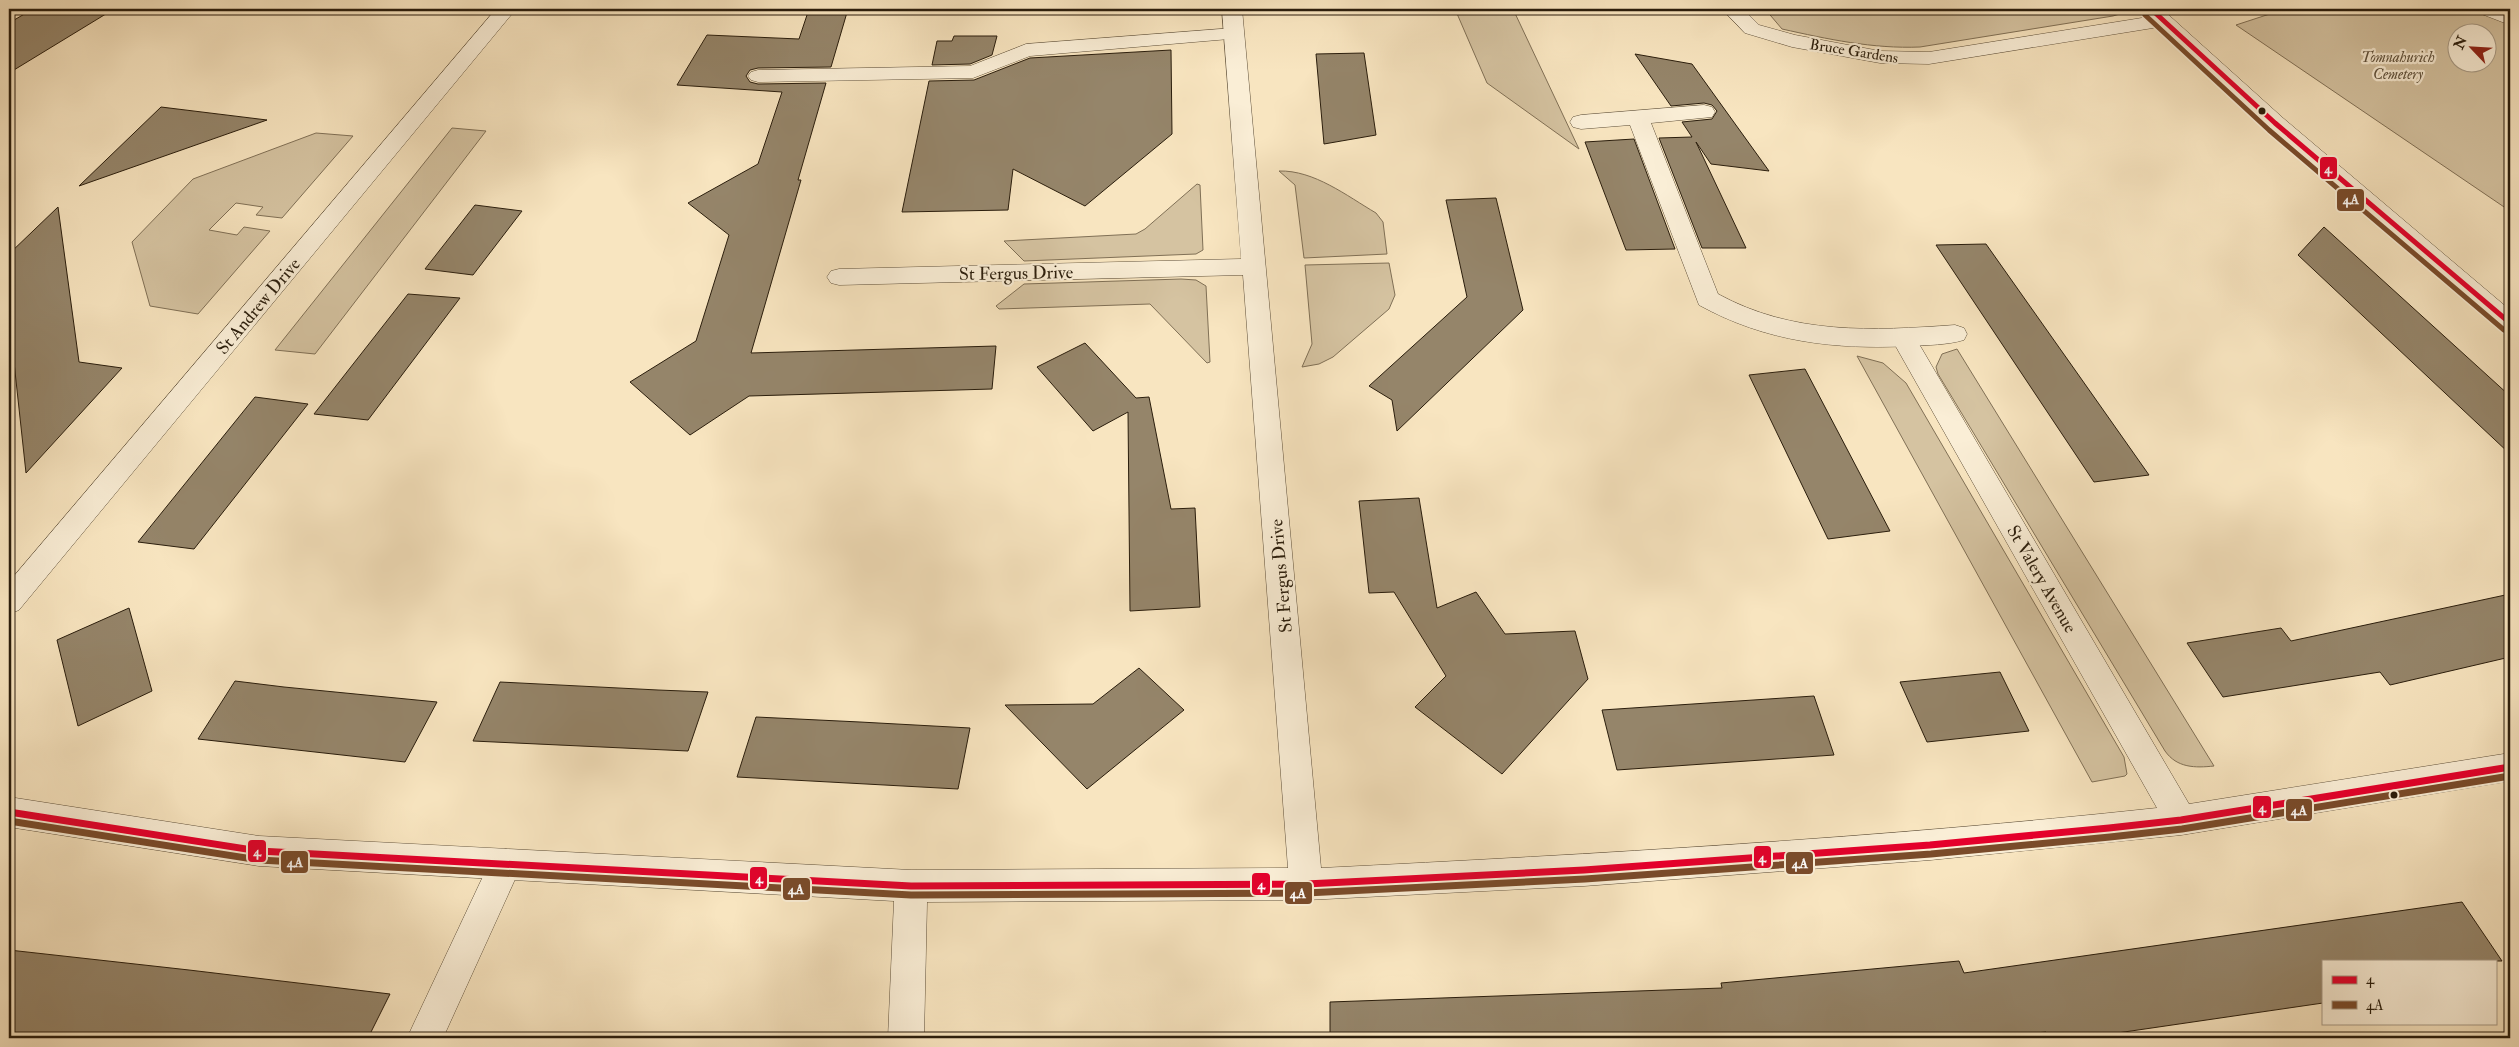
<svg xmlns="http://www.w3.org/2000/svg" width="2519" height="1047" viewBox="0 0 2519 1047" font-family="'IM FELL Double Pica',serif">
	<rect width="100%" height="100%" fill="#f8e5c0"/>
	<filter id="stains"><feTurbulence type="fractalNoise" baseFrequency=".004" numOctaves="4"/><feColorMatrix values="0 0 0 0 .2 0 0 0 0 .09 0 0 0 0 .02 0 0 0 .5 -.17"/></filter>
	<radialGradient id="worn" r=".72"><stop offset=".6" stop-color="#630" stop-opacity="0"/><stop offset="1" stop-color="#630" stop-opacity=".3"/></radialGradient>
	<path fill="#d5c3a1" stroke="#807056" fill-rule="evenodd" d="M1455,9H1513L1579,149L1487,83Z
		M1765,9H2125L2123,13L2113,16L1920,47C1873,49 1827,39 1782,29Z
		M2285,9H2510V211L2236,25ZM2456,32H2486V62H2456Z
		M452,128L486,131L315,354L275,350Z
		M316,133L353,136L282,218L256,215L263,207L236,203L209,230L237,235L244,227L270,231L198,314L150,306L132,242L193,179Z
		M1279,171C1314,170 1347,196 1376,213L1383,222L1387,254L1304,258L1295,185Z
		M1197,184L1200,185L1203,250L1196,254L1024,261L1004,241L1136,234L1145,229Z
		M1389,263L1395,295L1389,309L1333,357L1319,364L1302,367L1312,344L1305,265Z
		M1181,279L1196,280L1206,286L1210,362L1207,363L1150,304L999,309L996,306L1024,284Z
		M1957,349L2214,766C2195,768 2177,768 2165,751L1938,374L1936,367L1942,354Z
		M1857,356L1883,363L1906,383L2124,757L2127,774L2125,776L2092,782Z"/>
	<path fill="#95856a" stroke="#2a1d0c" d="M33,9H114L9,73V23Z
		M809,9H848L831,67L758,68L750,70L746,76L750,82L758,84L826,83L798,180H801L751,353L996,346L992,389L749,396L690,435L630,382L696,341L729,235L688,203L758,164L782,92L677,85L707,35L799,39Z
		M954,36H997L992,55L970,64L932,65L937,41H952Z
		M1171,50L1172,134L1085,206L1013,169L1008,210L902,212L929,81L974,80L1030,58Z
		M1364,53L1376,135L1324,144L1316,54Z
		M1635,54L1692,64L1769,171L1711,164L1696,142L1746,248H1702L1659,138L1692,137L1682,122L1712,119L1717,111L1712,105L1704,103L1671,106Z
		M161,107L267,120L79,186Z
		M1634,139L1675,249L1626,250L1585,142Z
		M1496,198L1523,310L1397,431L1392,400L1369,386L1467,297L1446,200Z
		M475,205L522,211L473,275L425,269Z
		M58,207L79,362L122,368L26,473L9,316V254Z
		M2324,227L2510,396V454L2298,255Z
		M1986,244L2087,387L2149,475L2094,482L1936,245Z
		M408,294L460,298L368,420L314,414Z
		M1085,343L1136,398L1149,397L1171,509L1195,508L1200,607L1130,611L1128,412L1093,431L1037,367Z
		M1805,369L1826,409L1890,531L1828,539L1749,375Z
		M255,397L308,404L194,549L138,542Z
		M1419,498L1437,608L1476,592L1505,634L1575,631L1588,679L1502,774L1415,707L1446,676L1394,592L1369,593L1359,501Z
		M2510,594V657L2390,685L2380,672L2223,697L2187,643L2281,628L2291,641Z
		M129,608L152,691L78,726L57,640Z
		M1139,668L1184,710L1087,789L1005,705L1093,704Z
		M2000,672L2029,731L1927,742L1900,682Z
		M235,681L284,687L437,702L405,762L198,739Z
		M500,682L658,690L708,692L688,751L473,741Z
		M1814,696L1834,755L1617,770L1602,710Z
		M756,717L860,722L970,728L958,789L737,777Z
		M2462,902L2502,961H2323V1003L2083,1038H2049L2046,1032L1985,1038H1330V1002L1722,988L1721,983L1959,961L1964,973Z
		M9,950L189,970L390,994L368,1038H9Z"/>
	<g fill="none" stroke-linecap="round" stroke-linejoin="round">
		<defs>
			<path id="lane" d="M2476,9H2502L2510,12V25L2479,13Z
				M1234,28L1241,30L1244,34L1241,38L1030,56L973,78L758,82L751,80L748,76L751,72L758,70L970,66L1026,44Z
				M1704,105L1712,107L1715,112L1712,117L1651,123L1718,294C1793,335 1872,331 1955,325L1964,328L1967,334L1964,340C1947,345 1928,345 1911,346C1835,350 1766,342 1699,305L1630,125L1581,129L1573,127L1570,122L1573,117L1581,115Z
				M506,849L518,853L522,864L443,1038H407L494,853Z"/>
			<path id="street" d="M496,9H516L19,610L9,614V582Z
				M1222,9H1242L1321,868C1600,854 1879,838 2157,808L1891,338L1894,332L1903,329L1912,332L2189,804L2510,753V781L2181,835L1930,860L1584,886L1306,900L927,902L924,1038H888L894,901L259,866L9,827V797L259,836L911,870L1288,868L1243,275L839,285L831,283L827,277L831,271L839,269L1241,259Z
				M1722,9H1743L1759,25L1795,35L1880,51L1929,52L2148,17L2141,9H2162L2283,118L2510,310V332L2501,329L2267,128L2159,27L1929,64L1880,63L1792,47L1745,33Z"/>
		</defs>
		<use href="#lane" stroke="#5e4f39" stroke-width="1"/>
		<use href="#street" stroke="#5e4f39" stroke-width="1"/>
		<use href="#lane" fill="#faeed6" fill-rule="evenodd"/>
		<use href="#street" fill="#faeed6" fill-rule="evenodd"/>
		<defs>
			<path id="bus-1-far1" d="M2151,9L2275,123L2510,323"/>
			<path id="bus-1" d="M9,812L259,851L911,886L1306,884L1584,870L1930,845L2109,828L2181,820L2510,767"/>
			<path id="bus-2-far1" d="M2145,15L2269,130L2504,330"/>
			<path id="bus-2" d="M9,821L259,860L911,895L1306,893L1585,879L1931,854L2110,837L2182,829L2510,776"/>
		</defs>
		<use href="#bus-1-far1" stroke="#faeed6" stroke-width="8"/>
		<use href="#bus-1" stroke="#faeed6" stroke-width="11"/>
		<use href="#bus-2-far1" stroke="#faeed6" stroke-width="8"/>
		<use href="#bus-2" stroke="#faeed6" stroke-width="11"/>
		<use href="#bus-1-far1" stroke="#e4002b" stroke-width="5"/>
		<use href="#bus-1" stroke="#e4002b" stroke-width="7"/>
		<use href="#bus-2-far1" stroke="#7a4b2a" stroke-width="5"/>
		<use href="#bus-2" stroke="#7a4b2a" stroke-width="7"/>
	</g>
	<g fill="#2a1d0c" stroke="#faeed6" stroke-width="2">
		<circle cx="2262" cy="111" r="4.5"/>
		<circle cx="2394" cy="795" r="4.5"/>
	</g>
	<g text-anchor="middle" stroke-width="4.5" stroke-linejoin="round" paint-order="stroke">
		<g font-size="15" fill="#2a1d0c" stroke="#faeed6">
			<text transform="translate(1854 51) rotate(9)" y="5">Bruce Gardens</text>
		</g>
		<g font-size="15" font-style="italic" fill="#5d4f39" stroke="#faeed6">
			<text x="2398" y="62">Tomnahurich<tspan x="2398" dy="17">Cemetery</tspan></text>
		</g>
		<g font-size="18" fill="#2a1d0c" stroke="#faeed6">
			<text transform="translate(1016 273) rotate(-1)" y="6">St Fergus Drive</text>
			<text transform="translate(258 306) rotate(-50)" y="6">St Andrew Drive</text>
			<text transform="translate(1281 576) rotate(-95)" y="6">St Fergus Drive</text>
			<text transform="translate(2042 579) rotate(60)" y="6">St Valery Avenue</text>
		</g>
	</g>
	<g stroke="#faeed6" stroke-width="2">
		<rect x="2319" y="156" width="19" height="24" rx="5" fill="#e4002b"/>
		<rect x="2336" y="188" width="29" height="24" rx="5" fill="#7a4b2a"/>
		<rect x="2252" y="795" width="20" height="24" rx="5" fill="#e4002b"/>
		<rect x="2285" y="798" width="28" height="24" rx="5" fill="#7a4b2a"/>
		<rect x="247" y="839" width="20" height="24" rx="5" fill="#e4002b"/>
		<rect x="1753" y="845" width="19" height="24" rx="5" fill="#e4002b"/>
		<rect x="280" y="850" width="29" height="24" rx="5" fill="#7a4b2a"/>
		<rect x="1785" y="851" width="29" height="24" rx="5" fill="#7a4b2a"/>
		<rect x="749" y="866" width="19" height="24" rx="5" fill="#e4002b"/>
		<rect x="1251" y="872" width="20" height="24" rx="5" fill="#e4002b"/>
		<rect x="782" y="877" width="29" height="24" rx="5" fill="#7a4b2a"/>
		<rect x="1284" y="881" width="29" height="24" rx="5" fill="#7a4b2a"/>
	</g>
	<g font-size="14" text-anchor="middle" font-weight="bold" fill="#fff">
		<text x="2328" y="173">4</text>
		<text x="2351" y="204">4A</text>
		<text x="2262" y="812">4</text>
		<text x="2299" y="815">4A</text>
		<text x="257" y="856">4</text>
		<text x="1762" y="862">4</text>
		<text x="295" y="867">4A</text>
		<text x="1800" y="868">4A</text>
		<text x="759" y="883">4</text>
		<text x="1261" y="889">4</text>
		<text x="796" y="894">4A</text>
		<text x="1298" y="898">4A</text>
	</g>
	<rect width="2519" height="1047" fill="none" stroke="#f8e5c0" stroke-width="30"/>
	<rect x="10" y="10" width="2499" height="1027" fill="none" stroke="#2a1d0c" stroke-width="2.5"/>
	<rect x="15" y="15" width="2489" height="1017" fill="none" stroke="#2a1d0c"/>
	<rect x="2322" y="960" width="175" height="65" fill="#faeed6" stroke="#a79a85"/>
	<rect x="2332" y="976" width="25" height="8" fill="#e4002b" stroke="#a79a85"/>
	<text x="2366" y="984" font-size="15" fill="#2a1d0c">4</text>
	<rect x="2332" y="1001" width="25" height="8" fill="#7a4b2a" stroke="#a79a85"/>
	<text x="2366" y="1010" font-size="15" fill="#2a1d0c">4A</text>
	<g transform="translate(2472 48) rotate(295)"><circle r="24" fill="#faeed6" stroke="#a79a85"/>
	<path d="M0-4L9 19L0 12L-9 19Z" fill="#8f2418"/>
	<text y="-8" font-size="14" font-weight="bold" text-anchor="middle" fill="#2a1d0c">N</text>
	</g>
	<rect width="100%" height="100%" filter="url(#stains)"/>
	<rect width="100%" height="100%" fill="url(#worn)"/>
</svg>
